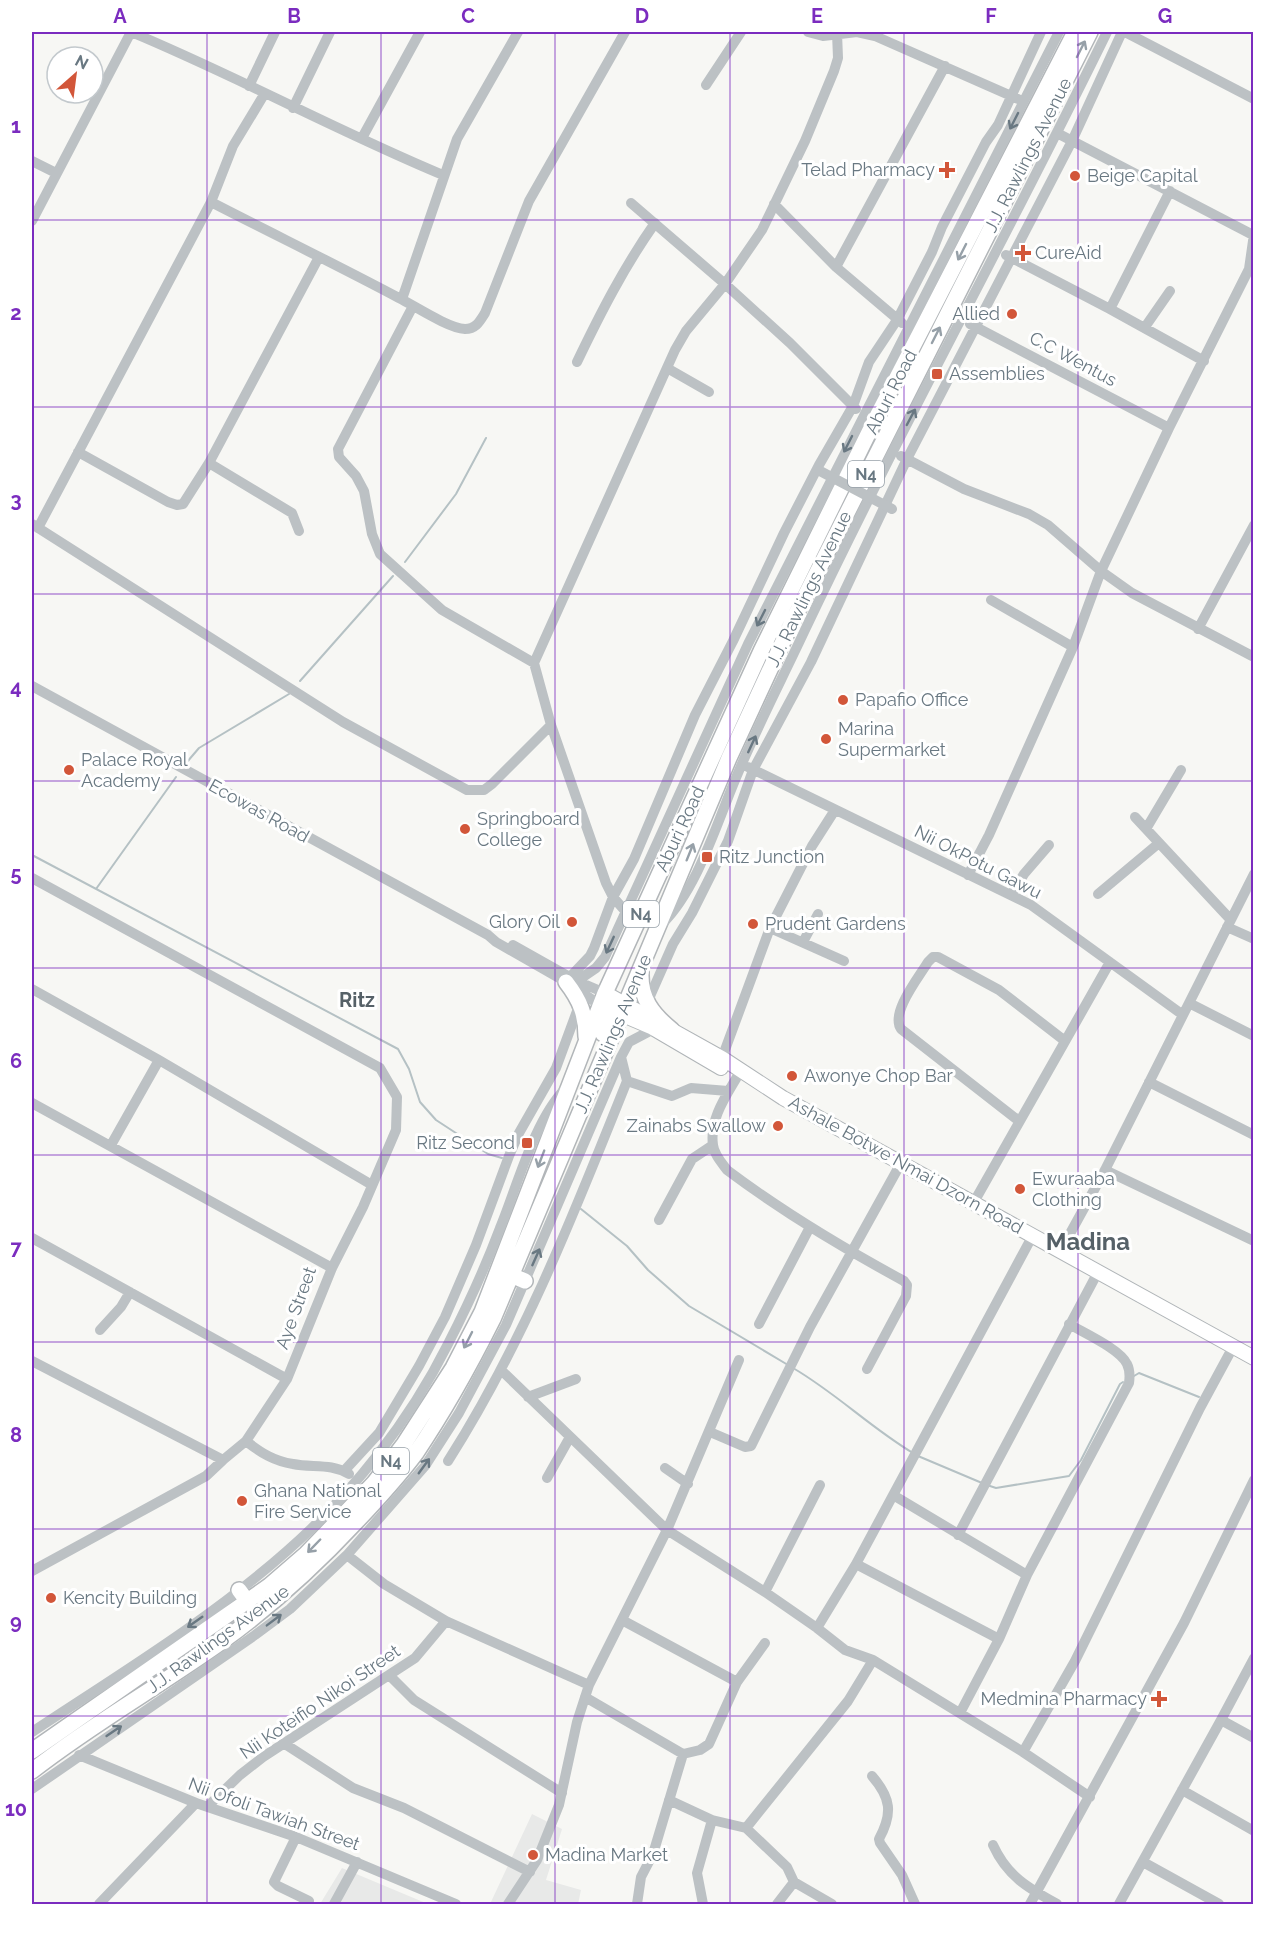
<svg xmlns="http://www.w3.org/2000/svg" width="1285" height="1936" viewBox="0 0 1285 1936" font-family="Raleway,sans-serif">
	<rect width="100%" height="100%" fill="#f7f7f4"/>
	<path fill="#e8e9e8" d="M532,1814L562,1829L546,1880L581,1890L578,1904H490Z
		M342,1868L428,1904H320Z"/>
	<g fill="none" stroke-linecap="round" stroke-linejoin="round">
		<path stroke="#b5c1c4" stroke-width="2" d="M405,562L456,494L486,438
			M300,681L393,576
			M187,762L199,748L289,694
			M32,855L398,1049L409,1069L420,1102L436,1120L488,1154L502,1158
			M96,889L176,777
			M581,1209L627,1246L648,1270L689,1306L788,1365
			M793,1368C836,1393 871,1428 913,1453
			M1134,1376L1139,1373L1199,1397
			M918,1456L982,1483
			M987,1485L996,1488L1069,1476L1081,1460L1120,1384L1123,1382"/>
		<defs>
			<path id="major" d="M605,993L722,1058L783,1098L1254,1358
				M611,1010L651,1027L721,1068"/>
			<path id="highway" d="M641,972C640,998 652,1014 672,1030
				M566,982C580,1000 586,1015 586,1037
				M603,1034C609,1019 613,1009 605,993
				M511,1275L525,1281
				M239,1590L248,1602
				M32,1751L269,1586L306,1554L374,1483L404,1444L453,1368L482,1312L605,993L761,651L872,426L1075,32
				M32,1771C92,1724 158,1687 220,1643C270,1607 314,1567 356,1522C377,1500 398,1477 416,1453C445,1410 470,1365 493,1319L729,758L792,622L1090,32"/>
		</defs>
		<use href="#major" stroke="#b0b5b8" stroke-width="16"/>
		<use href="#highway" stroke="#b2b6b9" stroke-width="18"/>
		<path stroke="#bcc1c4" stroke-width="10" d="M131,32C237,76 337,131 443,175
			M808,32L823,36L857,32L875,36L1018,99
			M1125,32L1254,99
			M706,85L741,32
			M249,86L275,32
			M293,108L330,32
			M1057,133L1253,235
			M362,138L420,32
			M32,161L56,173
			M211,202C273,234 337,265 399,298C415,306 448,328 465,329C476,329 480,321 485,313L529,201L625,32
			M631,203L725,284L790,343L856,409
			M774,204L836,267L902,323
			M32,221L131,32
			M1006,255L1110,309L1204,361
			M836,267L945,66
			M402,299L457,139L518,32
			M413,306L338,449L339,457L356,476L364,491L372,534L380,554L442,610L534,663
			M1110,309L1170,191
			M970,324L1169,428
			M1145,327L1170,291
			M577,362C600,314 624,267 655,223
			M667,368L709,392
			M78,452L168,502L177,505L183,504L209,463L319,257
			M901,456L964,489L1029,514L1048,525L1101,571L1132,593L1254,657
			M209,463L292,513L299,531
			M32,524L343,722L467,790H484L492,784L551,725
			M38,528L211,202L233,146L265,93
			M991,600L1073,647
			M1198,629L1254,525
			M32,686L488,935L496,942L566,982L600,1005
			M748,767L1031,905L1183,1015
			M1135,817L1230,919
			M1146,829L1181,770
			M968,875L989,835L1073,647L1101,571L1169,428L1249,269L1254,234
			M32,878L380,1068L397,1097L396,1130L363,1207L332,1268
			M1098,894L1159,843
			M1011,895L1024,874L1049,845
			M626,912L613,897L606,883L551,725L534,663L675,350L686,331L725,284L762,230L805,141L834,71L838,58L837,33
			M662,924C698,889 718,819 738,773C758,725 782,679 804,632C900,429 1009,233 1107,32
			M1227,927L1254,939
			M770,928L844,961
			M803,942L818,914
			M513,945L577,981L605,993
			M570,977L590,956L594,948L613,897L634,859L695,715L733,641L784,533L819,465L853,406L869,362L897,320L932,252L942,227L986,142L998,125L1041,32
			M577,981L596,968L605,957L748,644L1059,32
			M32,989L159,1060L372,1185
			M647,1003L673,944L692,913L728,841L753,770L811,662L907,459L1072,141L1122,32
			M1189,1003L1254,1036
			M722,1058L770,928L812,846L835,810
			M741,1070C729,1092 709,1117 713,1145C714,1154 721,1162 727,1170C783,1212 843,1248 904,1281L907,1285L906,1296L867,1369
			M627,1081L672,1096L691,1088L728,1091
			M1149,1082L1254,1135
			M32,1103L332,1268L287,1379L246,1441L223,1460L32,1361
			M1019,1121L901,1029C890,1013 919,977 928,962L933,957H938L999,990L1065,1041
			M111,1145L159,1060
			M1105,1170L1254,1241
			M974,1202L1110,962
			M659,1220L692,1159L713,1145
			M32,1238L287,1379
			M1061,1250L1105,1170L1254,874
			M759,1324L810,1227
			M100,1330L121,1307L130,1292
			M501,1370L667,1530L765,1592L817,1628L845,1650L873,1660L1023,1752L1090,1797
			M528,1397L576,1379
			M710,1432L745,1447L751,1446L810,1327L901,1163
			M246,1441C261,1453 274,1461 293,1464C312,1468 331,1463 349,1474
			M448,1461C524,1342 575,1211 627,1081L621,1057
			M665,1468L688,1484
			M344,1471L379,1433L419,1366L445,1317L476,1245L509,1156L519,1133L556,1068L580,1003
			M547,1478L570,1437
			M893,1495L1027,1575
			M958,1535L1098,1272
			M347,1555L384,1584L446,1621L589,1685
			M856,1564L999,1639
			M32,1571L206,1476L223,1460
			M765,1592L820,1485
			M622,1620L737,1682
			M817,1628L856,1564L1033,1235
			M390,1676L414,1700L562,1793
			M585,1697L683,1754L700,1750L709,1744L737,1682L765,1643
			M960,1713L999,1639L1027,1575L1129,1383C1130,1376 1130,1370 1127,1364C1120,1349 1084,1333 1069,1324
			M1221,1720L1254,1738
			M32,1732C118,1675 209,1620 287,1551C352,1494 409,1422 448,1344C467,1307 485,1268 500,1228C517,1187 534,1121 565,1089
			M285,1744L353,1788L404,1808L530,1872
			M1023,1752L1075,1661L1200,1408L1233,1347
			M79,1755L196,1803L296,1837L456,1904
			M872,1776C891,1798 893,1813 879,1839L880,1843L902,1875L915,1904
			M32,1789L255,1635L290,1609L347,1555L425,1466L459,1413L506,1325L621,1057L629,1042L648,1032L651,1027
			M1182,1790L1254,1831
			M669,1800L712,1820L746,1828L787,1867L794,1882L832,1904
			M208,1806L240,1775L263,1757L415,1658L446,1621
			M746,1828L848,1701L873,1660
			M296,1837L274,1882L278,1886L309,1901
			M993,1845C1007,1876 1028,1888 1057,1904
			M1143,1862L1219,1904
			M99,1904L196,1803
			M334,1904L357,1862
			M508,1904L537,1860L559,1805L577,1722L589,1685L667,1530L739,1360
			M637,1904L641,1877L653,1854L683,1754
			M703,1904L697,1873L712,1820
			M777,1904L794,1882
			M1030,1904L1184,1623L1254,1480
			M1119,1904L1221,1720L1254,1658"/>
		<use href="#major" stroke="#fff" stroke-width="14"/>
		<use href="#highway" stroke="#fff" stroke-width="15"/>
		<path stroke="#bcc1c4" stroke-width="10" d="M820,471L892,509"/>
	</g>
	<defs><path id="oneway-shaft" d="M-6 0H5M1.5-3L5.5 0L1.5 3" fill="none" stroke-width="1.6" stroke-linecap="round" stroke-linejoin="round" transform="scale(1.5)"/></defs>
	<g stroke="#96a0a8">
		<use href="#oneway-shaft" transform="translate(1081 49) rotate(-63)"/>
		<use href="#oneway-shaft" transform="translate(962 252) rotate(117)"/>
		<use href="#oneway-shaft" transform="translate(936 335) rotate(-63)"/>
		<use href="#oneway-shaft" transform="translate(690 852) rotate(-68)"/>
		<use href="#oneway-shaft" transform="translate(541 1159) rotate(111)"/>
		<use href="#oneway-shaft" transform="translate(468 1340) rotate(117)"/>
		<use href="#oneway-shaft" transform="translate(314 1546) rotate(134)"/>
	</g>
	<g stroke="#697882">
		<use href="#oneway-shaft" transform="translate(1014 121) rotate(117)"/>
		<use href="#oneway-shaft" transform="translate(911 417) rotate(-62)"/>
		<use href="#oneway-shaft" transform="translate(848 444) rotate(117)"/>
		<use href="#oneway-shaft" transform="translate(761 618) rotate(117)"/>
		<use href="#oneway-shaft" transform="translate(752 744) rotate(-65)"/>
		<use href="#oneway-shaft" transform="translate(610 945) rotate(115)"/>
		<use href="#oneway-shaft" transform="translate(536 1257) rotate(-66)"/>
		<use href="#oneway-shaft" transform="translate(424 1466) rotate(-54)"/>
		<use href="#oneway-shaft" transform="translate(274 1620) rotate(-37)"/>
		<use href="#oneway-shaft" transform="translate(195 1622) rotate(145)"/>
		<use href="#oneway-shaft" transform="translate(114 1731) rotate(-34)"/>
	</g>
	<path fill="none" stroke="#7b2cbf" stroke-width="1.5" stroke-opacity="0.55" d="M207,32V1904M381,32V1904M555,32V1904M730,32V1904M904,32V1904M1078,32V1904M32,220H1254M32,407H1254M32,594H1254M32,781H1254M32,968H1254M32,1155H1254M32,1342H1254M32,1529H1254M32,1716H1254"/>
	<g fill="#d25639" stroke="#fff" stroke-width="2">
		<path d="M944 161h6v6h6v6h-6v6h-6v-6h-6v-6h6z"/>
		<circle cx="1075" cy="176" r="6"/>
		<path d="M1020 244h6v6h6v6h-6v6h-6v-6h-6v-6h6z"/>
		<circle cx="1012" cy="314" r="6"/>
		<rect x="931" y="368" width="12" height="12" rx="3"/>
		<circle cx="843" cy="700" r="6"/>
		<circle cx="826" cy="739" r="6"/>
		<circle cx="69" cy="770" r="6"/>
		<circle cx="465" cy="829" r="6"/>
		<rect x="701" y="851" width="12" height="12" rx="3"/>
		<circle cx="572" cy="922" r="6"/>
		<circle cx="753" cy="924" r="6"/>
		<circle cx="792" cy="1076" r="6"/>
		<circle cx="778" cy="1126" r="6"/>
		<rect x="521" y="1137" width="12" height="12" rx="3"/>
		<circle cx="1020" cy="1189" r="6"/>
		<circle cx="242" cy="1501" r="6"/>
		<circle cx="51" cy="1598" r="6"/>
		<path d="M1156 1690h6v6h6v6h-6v6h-6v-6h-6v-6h6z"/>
		<circle cx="533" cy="1855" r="6"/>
	</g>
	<g text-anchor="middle" stroke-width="6" stroke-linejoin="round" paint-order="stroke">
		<g fill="#fff" stroke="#96a0a8" stroke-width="1.5">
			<rect x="848" y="461" width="36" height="26" rx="4.5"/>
			<rect x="623" y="901" width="36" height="26" rx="4.5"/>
			<rect x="373" y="1448" width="36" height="26" rx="4.5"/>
		</g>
		<g font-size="16" font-weight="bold" fill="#697882">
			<text x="866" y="480">N4</text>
			<text x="641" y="920">N4</text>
			<text x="391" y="1467">N4</text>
		</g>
		<g font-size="18" fill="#697882" stroke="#fff">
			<text transform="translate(1028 155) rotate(-63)" y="6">J.J. Rawlings Avenue</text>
			<text transform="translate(1073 359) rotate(28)" y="6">C.C Wentus</text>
			<text transform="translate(891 392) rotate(-63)" y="6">Aburi Road</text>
			<text transform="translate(809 589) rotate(-64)" y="6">J.J. Rawlings Avenue</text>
			<text transform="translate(259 811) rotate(29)" y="6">Ecowas Road</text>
			<text transform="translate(680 829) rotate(-65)" y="6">Aburi Road</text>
			<text transform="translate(978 862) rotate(27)" y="6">Nii OkPotu Gawu</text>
			<text transform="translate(613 1034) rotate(-67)" y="6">J.J. Rawlings Avenue</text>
			<text transform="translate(906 1165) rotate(29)" y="6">Ashale Botwe Nmai Dzorn Road</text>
			<text transform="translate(296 1308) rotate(-70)" y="6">Aye Street</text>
			<text transform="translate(218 1639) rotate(-36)" y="6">J.J. Rawlings Avenue</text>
			<text transform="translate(320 1702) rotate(-34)" y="6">Nii Koteifio Nikoi Street</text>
			<text transform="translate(274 1814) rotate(20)" y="6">Nii Ofoli Tawiah Street</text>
		</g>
		<g font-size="18" fill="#697882" stroke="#fff" text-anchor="start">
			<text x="935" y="176" text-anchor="end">Telad Pharmacy</text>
			<text x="1087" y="182">Beige Capital</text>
			<text x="1035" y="259">CureAid</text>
			<text x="1000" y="320" text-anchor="end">Allied</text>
			<text x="949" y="380">Assemblies</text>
			<text x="855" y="706">Papafio Office</text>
			<text x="838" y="735">Marina<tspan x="838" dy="21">Supermarket</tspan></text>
			<text x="81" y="766">Palace Royal<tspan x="81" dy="21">Academy</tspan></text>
			<text x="477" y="825">Springboard<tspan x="477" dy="21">College</tspan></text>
			<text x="719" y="863">Ritz Junction</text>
			<text x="560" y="928" text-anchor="end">Glory Oil</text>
			<text x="765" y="930">Prudent Gardens</text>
			<text x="804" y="1082">Awonye Chop Bar</text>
			<text x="766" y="1132" text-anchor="end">Zainabs Swallow</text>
			<text x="515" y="1149" text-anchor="end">Ritz Second</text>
			<text x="1032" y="1185">Ewuraaba<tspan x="1032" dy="21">Clothing</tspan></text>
			<text x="254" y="1497">Ghana National<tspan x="254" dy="21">Fire Service</tspan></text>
			<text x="63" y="1604">Kencity Building</text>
			<text x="1147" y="1705" text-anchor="end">Medmina Pharmacy</text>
			<text x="545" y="1861">Madina Market</text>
		</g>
		<g font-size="20" font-weight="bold" fill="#566168" stroke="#fff">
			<text x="357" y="1007">Ritz</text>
		</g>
		<g font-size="24" font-weight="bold" fill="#566168" stroke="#fff">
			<text x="1088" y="1250">Madina</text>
		</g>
	</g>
	<rect width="1285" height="1936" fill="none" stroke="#ffffff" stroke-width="66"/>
	<g transform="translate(75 75) rotate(28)"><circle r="28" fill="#ffffff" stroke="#c3c9cd" stroke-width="1.5"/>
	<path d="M0-4.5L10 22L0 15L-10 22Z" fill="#d25639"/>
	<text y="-9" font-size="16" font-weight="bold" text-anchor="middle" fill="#697882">N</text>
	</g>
	<rect x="33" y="33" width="1219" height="1870" fill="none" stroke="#7b2cbf" stroke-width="2"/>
	<g font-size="20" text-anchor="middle" font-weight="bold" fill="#7b2cbf">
		<text x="120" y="23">A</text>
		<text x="294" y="23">B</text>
		<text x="468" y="23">C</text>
		<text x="642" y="23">D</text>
		<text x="817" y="23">E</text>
		<text x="991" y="23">F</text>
		<text x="1165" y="23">G</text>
		<text x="16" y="133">1</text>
		<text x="16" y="320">2</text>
		<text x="16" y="507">3</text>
		<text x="16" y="694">4</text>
		<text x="16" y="881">5</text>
		<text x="16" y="1068">6</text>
		<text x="16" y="1255">7</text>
		<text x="16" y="1442">8</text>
		<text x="16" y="1629">9</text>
		<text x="16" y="1816">10</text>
	</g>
</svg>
